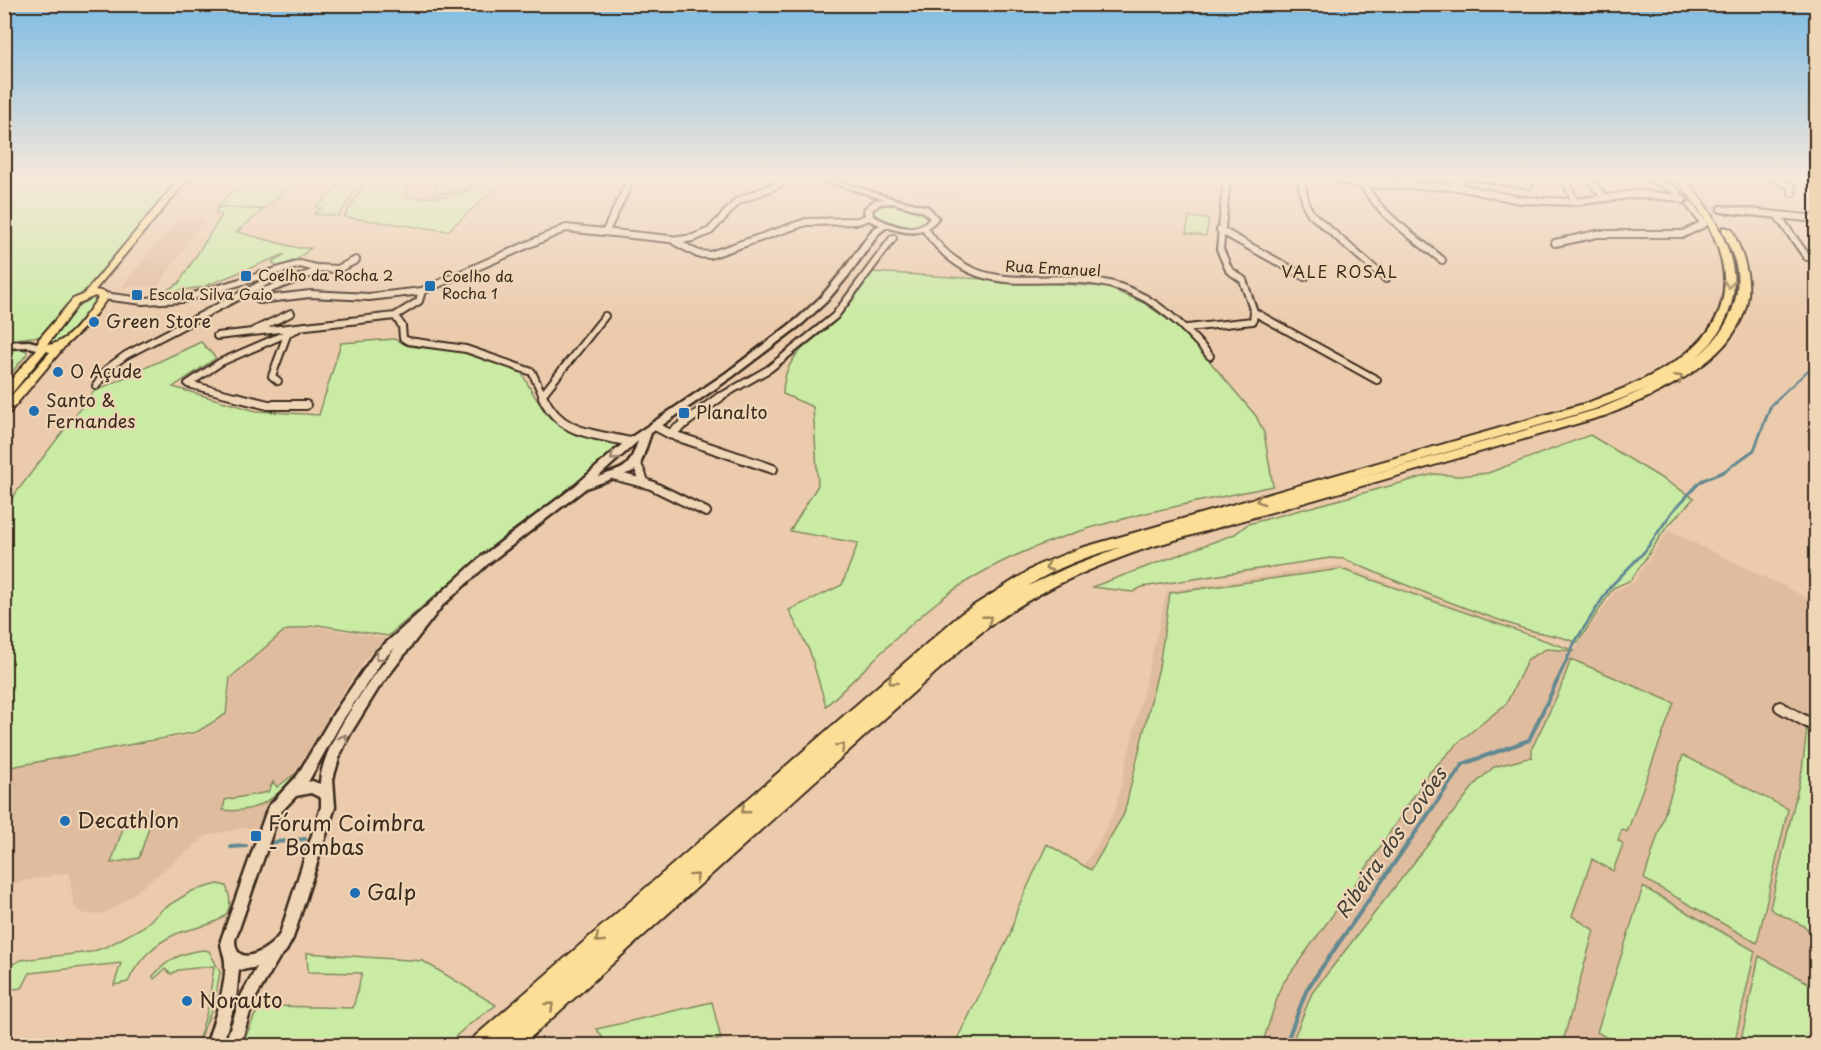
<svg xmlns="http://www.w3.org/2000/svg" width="1821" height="1050" viewBox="0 0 1821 1050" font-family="'Playpen Sans',sans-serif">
	<rect width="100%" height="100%" fill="#ebcbac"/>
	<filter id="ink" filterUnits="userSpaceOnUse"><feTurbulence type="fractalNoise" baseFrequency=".0167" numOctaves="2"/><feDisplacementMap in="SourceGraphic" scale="12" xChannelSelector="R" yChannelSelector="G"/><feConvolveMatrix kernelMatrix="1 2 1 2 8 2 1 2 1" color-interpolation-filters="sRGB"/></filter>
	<g filter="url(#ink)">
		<path fill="#e0bc9e" d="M863,177H958L977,182L955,195L938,197Z
			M205,218L158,286L121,287L176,220Z
			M1668,530L1816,602V1045L972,1046L980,1023L1098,843L1115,810L1167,591L1340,565L1575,650L1616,590L1634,582Z
			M317,627L387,638L366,658L327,716L325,728L296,778L270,803L260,829L245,828L208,835L118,906L104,913L91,915L82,913L74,906L69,872L5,885V787L12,767L198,734L227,714L232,678L283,632Z"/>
		<path fill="#c9eba3" stroke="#828a60" stroke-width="1.5" d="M4,177H180L88,289L77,297L43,336L5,340Z
			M244,177H302L264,209L218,207L228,194L243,188L246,182H241Z
			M340,177H363L339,216L314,214L321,208L316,207L343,182L336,181Z
			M369,177H412L406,197C433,197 464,202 482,177H508L448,231L344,217Z
			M439,177H477L463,191L433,194Z
			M895,204L920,210L928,217L926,223C911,231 889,227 874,218L872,213L878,206Z
			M217,207L263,210L237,232L298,248H311L297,259L278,268L272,262L285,254L203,287L162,293L179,283L222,215L216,214Z
			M1189,217L1209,219L1206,236L1186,233Z
			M873,272L1106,287L1144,303L1184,331L1256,416L1264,433L1273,486C1160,510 1028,530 936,603C897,634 863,672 826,706L810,652L789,610L842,585L858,543L790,531L818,485L813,407L783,394C783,349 817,343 842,314C853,301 863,286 873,272Z
			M96,295L98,299L64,342L47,345L81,300Z
			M394,339L409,346L462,352L521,372C540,405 548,429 589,438C600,440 611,438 621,443L571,488L501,539L388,636L318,625L284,631L230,678L226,714L197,732L11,767L5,783V507L93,392L201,342L216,358L173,387L256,411L319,415L341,343Z
			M22,349L27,351V354L8,377H5V350Z
			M1590,435L1694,498L1666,528L1631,580L1613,588L1578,643C1557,634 1536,634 1516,626C1457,606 1401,584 1344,559L1330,558L1142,587L1133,592L1092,587L1235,534L1248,524L1434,474L1459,476L1488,473Z
			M1341,569L1575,651L1546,649L1528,659L1506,704L1460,741L1429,773L1361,876L1281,986L1262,1045H954L1010,935L1017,910L1047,844L1091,870L1124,814L1159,667L1170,593Z
			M1571,659L1674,703L1627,832L1622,829L1618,840L1623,844L1613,871L1592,859L1572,916L1594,930L1562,1045H1291L1312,993L1477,782L1494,767L1532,757V748L1559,692Z
			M1807,729L1816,734V937L1804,926L1773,911L1770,908L1802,770Z
			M1683,755L1788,809L1757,943L1644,879Z
			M296,773C277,799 255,814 223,810L225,800L268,792L273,782L277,787Z
			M154,812L139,858L111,863L127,817Z
			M218,884L226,886C243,926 200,924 176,934C155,943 137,961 128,982L114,985L121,963L30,973L22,988L5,990V968L21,960L91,952L108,946L143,927L164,908L192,891Z
			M1643,887L1755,951L1734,1045H1619L1597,1032Z
			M203,950L209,951L220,972L214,1004L197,1045L208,1008L214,966L178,970L171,974L165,969L154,979L153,976C168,959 181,953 203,950Z
			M307,953L423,961L496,1005L466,1027L446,1045H242L255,1015L267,1000L275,1006L353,1008L362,973L308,972Z
			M1759,956L1816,987V1045H1740Z
			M712,1002L721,1039L697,1045H607L597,1029Z"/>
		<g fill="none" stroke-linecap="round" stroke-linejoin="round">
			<path stroke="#638991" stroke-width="2" d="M1778,398L1816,363"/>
			<path stroke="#638991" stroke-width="3" d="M1556,683L1575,642L1610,587L1645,551L1673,511L1701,481L1723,472L1754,450L1771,405L1780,397"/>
			<path stroke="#638991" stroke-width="4" d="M268,843L305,839
				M231,847L246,846
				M1285,1046L1307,989L1463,764L1529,740L1557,681"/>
			<path stroke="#c8ab90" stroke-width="6" stroke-dasharray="6 3" stroke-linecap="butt" d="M1695,206L1721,209"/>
			<defs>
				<path id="street-far2" d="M1300,177L1306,205L1311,214L1386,279
					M1331,177L1360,184L1458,187L1520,200L1575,202L1637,194L1681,198
					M1359,177C1375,212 1413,236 1442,260
					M1450,177L1457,183
					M1475,177L1529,185L1526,177
					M1564,177L1575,202
					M1587,177L1605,198
					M1648,177L1673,189L1683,200
					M1773,177L1792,186V193
					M1458,187L1457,183L1465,177
					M1721,209L1816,219
					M1777,215L1807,257
					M924,228C981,311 1045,263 1120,287C1157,299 1185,327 1210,356
					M1220,230L1305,277
					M606,231L632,177
					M674,241L698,254L710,255L806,222L858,221L869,217
					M1555,243L1597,234H1683L1704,224L1690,205
					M316,268L338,269L356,260
					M103,296L143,301L183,299L300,264L316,268L312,273L262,292L259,300L310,294L369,297L422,291L566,228L679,240L693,238L710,231L738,201L777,185L788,177
					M1254,312L1377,380
					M395,316L402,326L403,338L408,341L466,349L532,372L544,398
					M1187,328L1253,321L1254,312L1243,280L1229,270L1220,249L1227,177
					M253,331L291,313
					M217,336L395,316L419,301L422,291
					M278,381L272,376L287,335
					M96,386L107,369L126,355L268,281L260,274
					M543,394L605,316
					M242,398L188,384L221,362L304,326
					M718,398L769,369L835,316L893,238"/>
				<path id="street-far1" d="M236,397L268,405H306
					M543,397C561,435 593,433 630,442
					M655,426L670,434L773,469
					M670,434L720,397
					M636,462L644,481
					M616,476L651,485L706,512"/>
				<path id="street" d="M1780,707L1816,727"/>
				<path id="secondary" d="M813,177H825L894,199L928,207L938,218C924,237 907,234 887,227L879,233L848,276L826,302L802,324L732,377L651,433L641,462L634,471L586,488L489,563L442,606L378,689L349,736L340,755L333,779L335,807L293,938L286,951L279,958L253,1002L240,1046H224L242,994L257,967L242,970L239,969L236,999L222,1046H206C213,1022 227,987 225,963C225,955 221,951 221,940L267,810L269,806L297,776L334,713L376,652L481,557L575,486L627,440L726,373L796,320L820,298L842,272L873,229L880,225L866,219L864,209L875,200L884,199ZM893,203L922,211L930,218C916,237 889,224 873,216L872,210L880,204ZM638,441C628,471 626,467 598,477ZM395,648C371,679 321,745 320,784L312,781L308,782L342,721L384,658ZM311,793L321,798V807L280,934C271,949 235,971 235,940L279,814L296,796Z
					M29,341L44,345L45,347L41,350L29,347L4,348V342Z"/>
				<path id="primary" d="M181,177H190L95,290L105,292L108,298L106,300L87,325L65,346L8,414H4V404L50,352L46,351L8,398L4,399V388L37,349L39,339L73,299L83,295ZM95,296L98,298C86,314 69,344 47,345L79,303Z"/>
				<path id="highway" d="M1676,177H1685C1721,224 1756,280 1716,336C1711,344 1704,350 1697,357C1725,334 1743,302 1736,265C1733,253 1726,240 1722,229L1724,227L1732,229C1741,251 1750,271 1748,295C1741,359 1658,394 1607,415L1147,548C1078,572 1021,598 966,645L521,1046H496L497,1043L495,1046H469L472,1039L962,613L1038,565L1081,548L1587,403C1664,374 1760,334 1711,231C1702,211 1688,195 1676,177ZM1648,388L1599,409L1355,479L1595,409ZM1121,547L1071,566L1028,586C1057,567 1088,556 1121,547Z"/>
			</defs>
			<use href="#street-far2" stroke="#3b2a1e" stroke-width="10"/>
			<use href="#street-far1" stroke="#3b2a1e" stroke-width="12"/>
			<use href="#street" stroke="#3b2a1e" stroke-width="14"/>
			<use href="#secondary" stroke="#3b2a1e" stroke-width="5"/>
			<use href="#primary" stroke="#3b2a1e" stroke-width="4"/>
			<use href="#highway" stroke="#3b2a1e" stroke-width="4"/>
			<use href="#street-far2" stroke="#efd6b7" stroke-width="6"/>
			<use href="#street-far1" stroke="#efd6b7" stroke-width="8"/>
			<use href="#street" stroke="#efd6b7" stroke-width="10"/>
			<use href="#secondary" fill="#efd6b7" fill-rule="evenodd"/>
			<use href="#primary" fill="#fcde96" fill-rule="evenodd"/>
			<use href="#highway" fill="#fcde96" fill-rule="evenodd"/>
		</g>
		<defs><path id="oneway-chevron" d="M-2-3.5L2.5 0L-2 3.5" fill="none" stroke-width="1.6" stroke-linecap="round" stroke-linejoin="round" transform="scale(1.5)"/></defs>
		<g stroke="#9c845a">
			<use href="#oneway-chevron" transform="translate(1729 284) rotate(93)"/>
			<use href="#oneway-chevron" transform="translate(1679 378) rotate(-33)"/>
			<use href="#oneway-chevron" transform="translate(1260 500) rotate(164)"/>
			<use href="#oneway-chevron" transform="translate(1049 567) rotate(156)"/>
			<use href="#oneway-chevron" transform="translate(988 619) rotate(-38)"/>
			<use href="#oneway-chevron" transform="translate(892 681) rotate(139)"/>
			<use href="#oneway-chevron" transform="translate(841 747) rotate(-42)"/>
			<use href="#oneway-chevron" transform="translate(745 810) rotate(139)"/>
			<use href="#oneway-chevron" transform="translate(695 877) rotate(-42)"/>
			<use href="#oneway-chevron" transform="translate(599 939) rotate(139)"/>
			<use href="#oneway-chevron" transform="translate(550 1006) rotate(-42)"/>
		</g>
		<g stroke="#95806a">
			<use href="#oneway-chevron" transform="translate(614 457) rotate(136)"/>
			<use href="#oneway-chevron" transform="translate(379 657) rotate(131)"/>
			<use href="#oneway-chevron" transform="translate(344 738) rotate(-62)"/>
		</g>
	</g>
	<linearGradient id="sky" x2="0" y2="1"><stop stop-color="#7dbce4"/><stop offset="0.55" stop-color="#f6e8da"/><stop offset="1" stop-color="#f6e8da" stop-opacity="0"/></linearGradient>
	<rect width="1821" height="324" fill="url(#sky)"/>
	<g fill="#1f6fb2" stroke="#efd6b7" stroke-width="2">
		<rect x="240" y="270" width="12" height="12" rx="3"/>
		<rect x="424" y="280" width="12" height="12" rx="3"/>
		<rect x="131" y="289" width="12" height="12" rx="3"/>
		<circle cx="94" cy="322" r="6"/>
		<circle cx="58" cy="372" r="6"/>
		<circle cx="34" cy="411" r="6"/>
		<rect x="678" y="407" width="12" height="12" rx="3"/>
		<circle cx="65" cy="821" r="6"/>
		<rect x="250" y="830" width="12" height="12" rx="3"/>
		<circle cx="355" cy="893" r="6"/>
		<circle cx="187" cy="1001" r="6"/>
	</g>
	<g text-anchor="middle" stroke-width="4.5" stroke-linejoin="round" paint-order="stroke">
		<g font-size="15" fill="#3b2a1e" stroke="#efd6b7">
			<text transform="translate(1053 269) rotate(3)" y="5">Rua Emanuel</text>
		</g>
		<g font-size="15" fill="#3b2a1e" stroke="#efd6b7" text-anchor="start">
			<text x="258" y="281">Coelho da Rocha 2</text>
			<text x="442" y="282">Coelho da<tspan x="442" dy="17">Rocha 1</tspan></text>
			<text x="149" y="300">Escola Silva Gaio</text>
		</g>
		<g font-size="16" letter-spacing="1.5" fill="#3b2a1e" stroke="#efd6b7">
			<text x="1340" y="278">VALE ROSAL</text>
		</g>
		<g font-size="18" fill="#3b2a1e" stroke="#efd6b7" text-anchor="start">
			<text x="106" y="328">Green Store</text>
			<text x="70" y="378">O Açude</text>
			<text x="46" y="407">Santo &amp;<tspan x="46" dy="21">Fernandes</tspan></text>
			<text x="696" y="419">Planalto</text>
		</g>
		<g font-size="20" font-style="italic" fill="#45423b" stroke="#efd6b7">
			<text transform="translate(1391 843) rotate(-55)" y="7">Ribeira dos Covões</text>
		</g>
		<g font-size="21" fill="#3b2a1e" stroke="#efd6b7" text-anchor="start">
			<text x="77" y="828">Decathlon</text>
			<text x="268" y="831">Fórum Coimbra<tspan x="268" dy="24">- Bombas</tspan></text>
			<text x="367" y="900">Galp</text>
			<text x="199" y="1008">Norauto</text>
		</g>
	</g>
	<rect width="1821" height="1050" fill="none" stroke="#efd6b7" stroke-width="24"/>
	<rect x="12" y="12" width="1797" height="1026" fill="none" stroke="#3b2a1e" stroke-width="2" filter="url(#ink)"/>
</svg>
